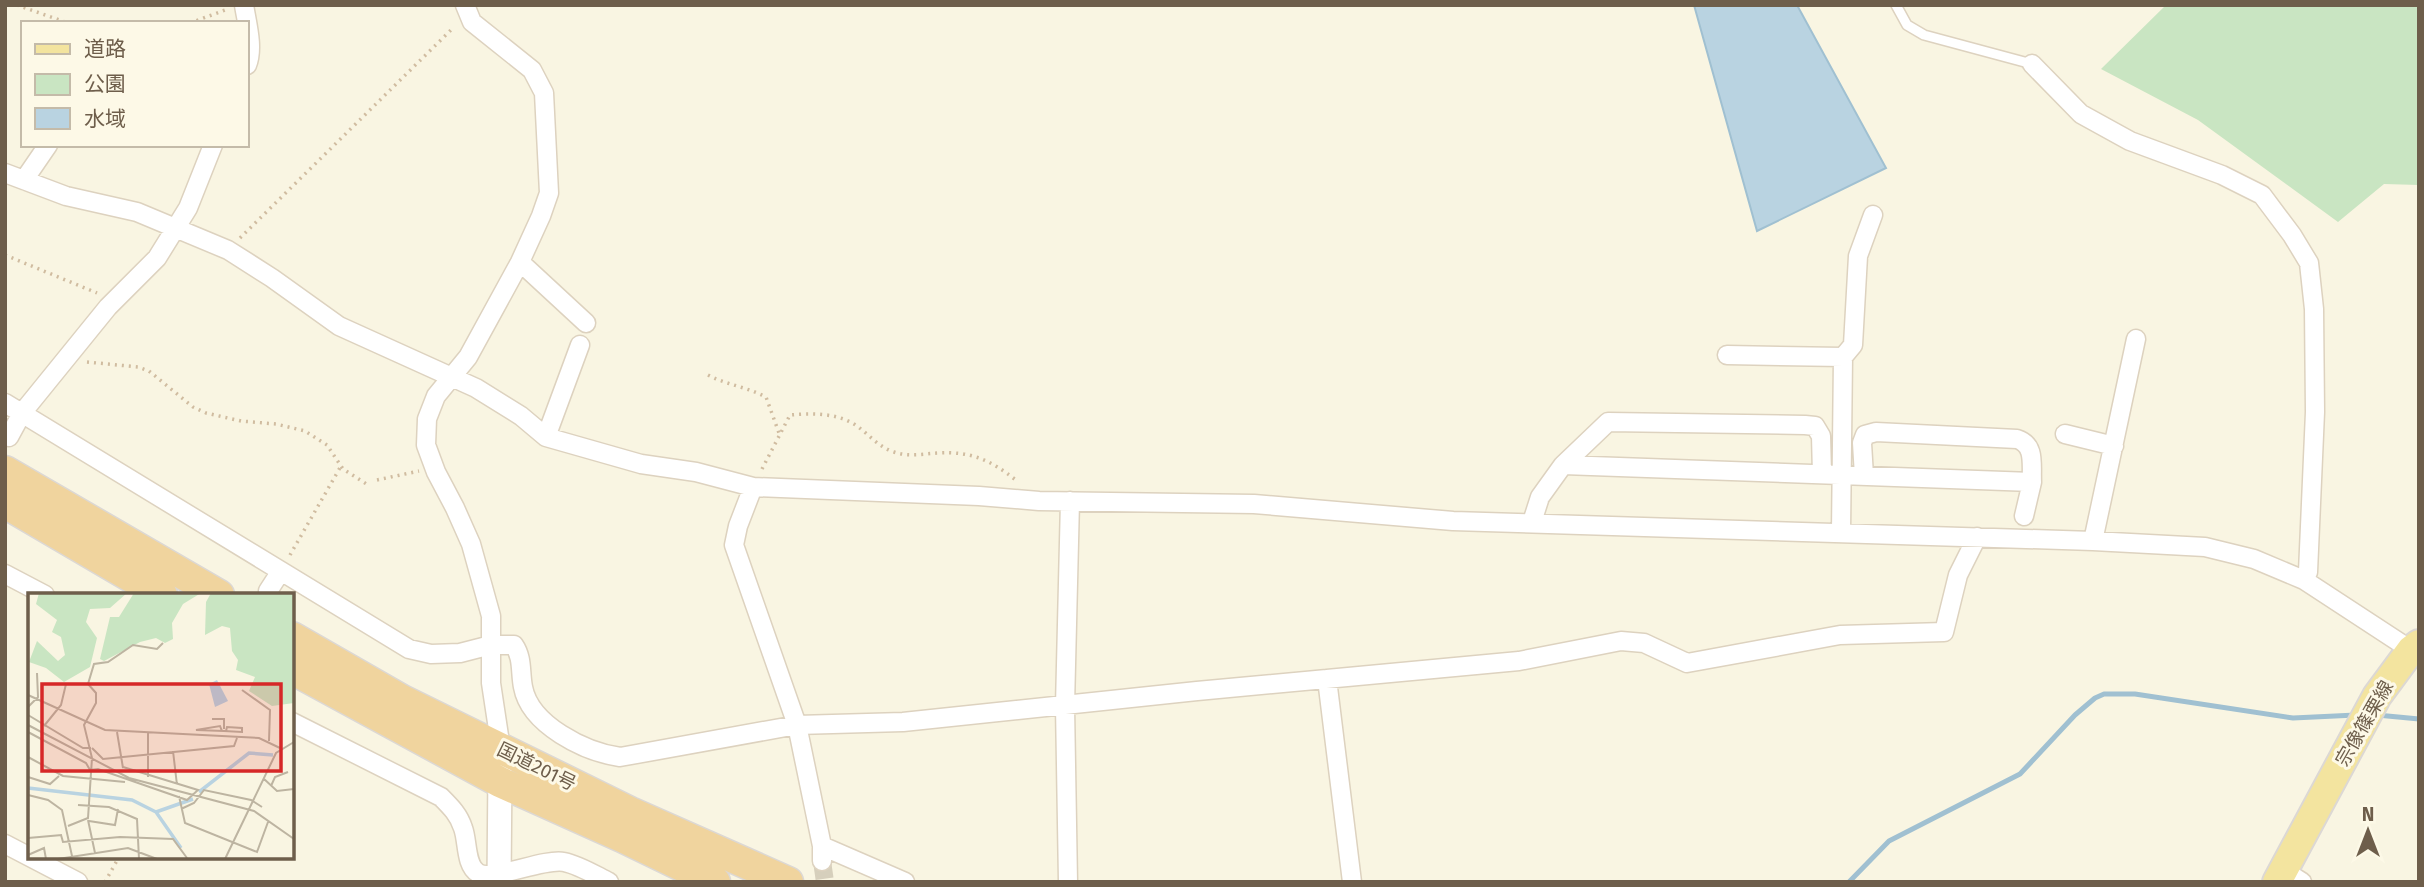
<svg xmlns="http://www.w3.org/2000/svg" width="2424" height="887" viewBox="0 0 2424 887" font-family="'Fira Sans','Noto Sans JP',sans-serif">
	<rect width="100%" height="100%" fill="#f9f5e2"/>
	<path fill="#c9e5c2" d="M2166,5H2419V185L2384,184L2338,222L2198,120L2101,69Z"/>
	<path fill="#b9d3e1" stroke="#a0c0d1" stroke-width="2" d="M1694,5H1797L1886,168L1757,231Z"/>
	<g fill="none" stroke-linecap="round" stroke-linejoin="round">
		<path stroke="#a0c0d1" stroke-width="5" d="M2377,715L2419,719
			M1849,882L1889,841L2020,774L2075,715L2095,698L2104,694H2135L2293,718L2356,715"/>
		<path stroke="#d6cfbc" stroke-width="18" stroke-dasharray="18 9" stroke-linecap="butt" d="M822,861L825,882"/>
		<defs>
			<path id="service" d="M1896,5L1907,25L1924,35L2032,64"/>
			<path id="minor" d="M244,5C247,24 254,48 247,65
				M465,5L472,22L532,70L544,93L549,193L541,216L520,262L468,357L436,396L427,419L426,445L436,472L455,508L471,544L491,616V683L501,749
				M2032,64L2081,114L2130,141L2222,175L2262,195L2292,235L2309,263L2314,309L2315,412L2308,572L2304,580
				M5,173L66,196L137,212L228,250L272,278L339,326L476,388L521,416L546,437L641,464L696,472L753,487L979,496L1039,501L1254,504L1453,521L2093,541L2205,547L2254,559L2304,580L2411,650
				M24,180L48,145
				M520,262L586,323
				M1727,355L1843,357L1841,532
				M1843,357L1853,345L1858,256L1873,215
				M5,403L409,649L431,654L460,653L491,645H514C523,658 520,672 523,687C530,725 585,752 620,757L797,725L903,722L1197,691L1519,661L1621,641L1644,643L1687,663L1840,635L1944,632L1958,575L1977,537
				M2065,434L2114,446
				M9,437L22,413L108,307L157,258L188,208L213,145
				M546,437L580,345
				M1822,474L1821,436L1815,426L1805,425L1608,422L1563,465L2032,482C2031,465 2036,445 2017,439L1876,432L1865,435L1862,443L1864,476
				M753,487L738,526L734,545L797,725L822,846V861
				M2024,516L2032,482
				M1532,522L1540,497L1563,465
				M2093,541L2136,339
				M5,574L45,595
				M268,591L281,571
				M1327,679L1352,882
				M292,722L441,797C451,807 459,815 463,828C468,841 465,865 478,873C492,882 543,858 564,862C579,865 595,875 609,882
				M5,844L78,882
				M822,846L905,882
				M2283,870L2302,882
				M1068,882L1065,706L1070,501"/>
			<path id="tertiary" d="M499,882L500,769"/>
			<path id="primary" d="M2277,882L2377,696L2411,650L2419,644"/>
			<path id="trunk" d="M5,471L219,595
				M5,503L162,595
				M292,637L402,700L630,812L788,882
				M292,669L500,782L622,837L715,882"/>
		</defs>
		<use href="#service" stroke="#ddd2bf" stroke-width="12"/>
		<use href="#minor" stroke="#ddd2bf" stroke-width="21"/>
		<use href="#tertiary" stroke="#ddd2bf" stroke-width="26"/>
		<use href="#primary" stroke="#dcd8d4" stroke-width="32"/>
		<use href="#trunk" stroke="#dcd8d4" stroke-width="33"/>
		<path stroke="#d0bca0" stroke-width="3.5" stroke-dasharray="2 5" stroke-linecap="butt" d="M17,5L68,23
			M190,23L228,9
			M240,238L454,27
			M5,255L97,293
			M87,362L138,367L149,371L193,407L206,413L241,421L276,424L305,431L327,445L343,469L368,485
			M708,375C727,385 747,387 766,397L779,433
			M762,469L790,415C811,413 836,413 854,424C868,433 878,447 894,452C908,457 923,454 937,453C971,451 991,460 1017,481
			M377,480L419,471
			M290,555L341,466
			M105,882L119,857"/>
		<use href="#service" stroke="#fff" stroke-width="9"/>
		<use href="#minor" stroke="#fff" stroke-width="18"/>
		<use href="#tertiary" stroke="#fff" stroke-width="23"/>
		<use href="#primary" stroke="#f3e49f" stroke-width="28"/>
		<use href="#trunk" stroke="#f0d49e" stroke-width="30"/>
	</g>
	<g text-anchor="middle" stroke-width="6" stroke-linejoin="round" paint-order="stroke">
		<g font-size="19" fill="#6e5e4b" stroke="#fdf9e7">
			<text transform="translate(2364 723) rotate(-60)" y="7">宗像篠栗線</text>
			<text transform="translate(537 766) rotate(26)" y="7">国道201号</text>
		</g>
	</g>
	<g transform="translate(28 593)">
		<rect width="266" height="266" fill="#f9f5e2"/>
		<path d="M11,0H99L82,15L62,16L58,29L69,45L62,74L36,89L18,75L1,69L9,48L30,68L37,62L33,44L24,39L29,27L8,11ZM106,0H173L155,11L144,30L145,46L137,50L128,45L112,49L76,68L72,66L82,24H91ZM183,0H266V110L244,113L221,98L227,84L208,77L210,67L204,58L202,35L194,33L177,42L178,9Z" fill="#c9e5c2"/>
		<path d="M189,87L200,108L187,114L181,91Z" fill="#b9d3e1"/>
		<path fill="none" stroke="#b9d3e1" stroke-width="3.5" d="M0,195L104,207L128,219L153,255M171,199L221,160L245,162M128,219L165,206"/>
		<path fill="none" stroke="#bdb4a1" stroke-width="2" d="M214,97L242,117L241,148M0,102L77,137L231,145L252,155M0,114L10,104L9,80M0,122L55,155H63M184,126H196V136M0,132L101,185L226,218L266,246M16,133L33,112L38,91M194,138L192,133L168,137L196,138L214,139V135L199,134L198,138M0,139L58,170L62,177L70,176L159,207L170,197L95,174M89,139L95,175M64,155L75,166L206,153L209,145M145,158L149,192M0,164L35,183L97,189M0,184L22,191L31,183M120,184V140M235,185L249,198L266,196M243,193L247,184L260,179M0,202L20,207L34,217L44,263M151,203L157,230L229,259L240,229M50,212L81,214L109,226L111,266M153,216L166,210L176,197L223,207L234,214M60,227L67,260M61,228L87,232L90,216M40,233L60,225L64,165L56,132L68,110V100L60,91L66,71L80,69L105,52L129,56L135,50M33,242L35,249L92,244L145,246L159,265M0,245L34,242M0,262L16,255L18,266M30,266L100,255L129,266M197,266L248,160L266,149"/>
		<path fill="#d62828" fill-opacity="0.15" stroke="#d62828" stroke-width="3.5" d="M14,91H253V178H14Z"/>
		<rect width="266" height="266" fill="none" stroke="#6e5e4b" stroke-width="3.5"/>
	</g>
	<rect width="2424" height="887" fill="none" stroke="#6e5e4b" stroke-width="14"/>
	<rect x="21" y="21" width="228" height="126" fill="#fdf9e7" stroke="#c4bba9" stroke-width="2"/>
	<rect x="35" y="44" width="35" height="10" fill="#f3e49f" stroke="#c4bba9" stroke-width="2"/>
	<text x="84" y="56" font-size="21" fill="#6e5e4b">道路</text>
	<rect x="35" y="74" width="35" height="21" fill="#c9e5c2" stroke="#c4bba9" stroke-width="2"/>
	<text x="84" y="91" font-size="21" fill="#6e5e4b">公園</text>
	<rect x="35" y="108" width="35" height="21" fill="#b9d3e1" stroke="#c4bba9" stroke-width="2"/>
	<text x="84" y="126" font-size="21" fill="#6e5e4b">水域</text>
	<g transform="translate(2368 831)" stroke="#fdf9e7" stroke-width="5" paint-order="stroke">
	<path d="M0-5L12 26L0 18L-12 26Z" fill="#6e5e4b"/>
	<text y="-10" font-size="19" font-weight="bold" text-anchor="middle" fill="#6e5e4b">N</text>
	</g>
</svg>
